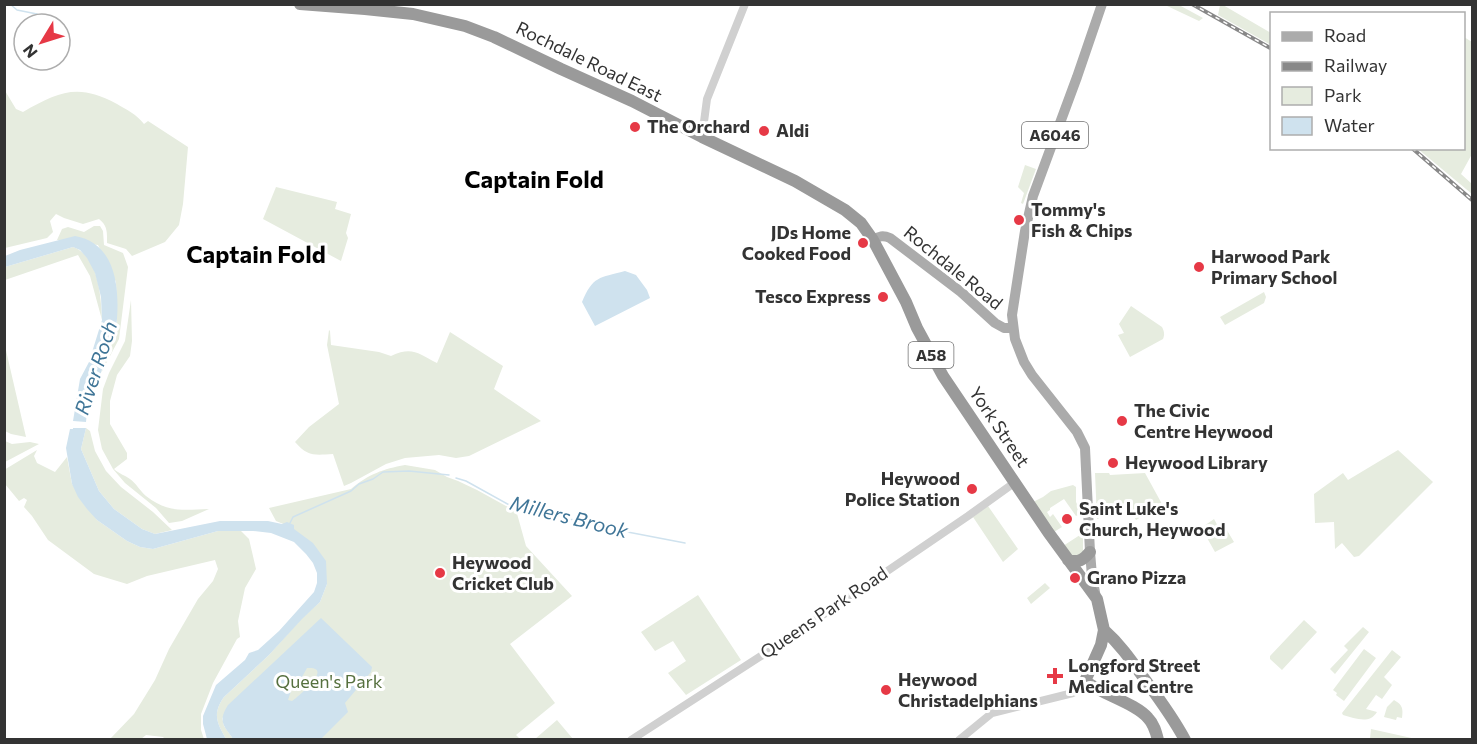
<svg xmlns="http://www.w3.org/2000/svg" width="1477" height="744" viewBox="0 0 1477 744" font-family="Commissioner,sans-serif">
	<rect width="100%" height="100%" fill="#fff"/>
	<path fill="#e6ecdf" d="M1165,5H1179L1203,18L1199,21Z
		M1220,5H1223L1271,33V45L1218,15Z
		M1464,37L1472,42V154L1461,174L1472,184V194L1418,149L1464,148Z
		M4,89L16,109L23,112C59,91 79,83 117,104C127,110 136,114 144,124L148,121L188,147L183,204L179,225L165,242L132,256L126,249L107,243C107,233 108,226 99,219L83,224L64,218L56,214L50,221L53,232L47,238L5,248Z
		M1025,165L1036,169L1023,204L1021,203L1024,193L1018,187Z
		M276,187L337,202L335,209L351,214L346,233L348,238L341,261L263,219Z
		M94,226H100L103,231L104,245L123,253L128,267L119,339L101,373L116,330L117,317L116,282L98,245L57,240L62,229L68,227L84,232Z
		M73,247C99,256 101,297 102,320L90,276L78,255L5,280V267Z
		M1264,292L1266,297L1264,303L1225,325L1220,317Z
		M131,300L132,341L130,356L117,375L110,401V424L127,453V459L114,469C119,474 125,475 130,479C136,483 140,491 146,496C168,513 183,510 209,509L182,521L169,523L156,508L125,483L113,469L102,449L98,430L103,389L109,373L125,341Z
		M1131,306L1162,327C1164,331 1165,334 1163,339L1130,357L1118,335L1124,333L1119,324Z
		M329,330L330,331L331,345L379,352L391,356C413,346 418,354 437,363L450,332L503,366L494,389L541,421L469,456L456,458L439,455L405,458L386,464L351,483L344,486L333,454C315,455 308,457 295,442L309,427L339,404L327,345Z
		M4,346H5L26,437L11,434L5,431Z
		M86,428L90,431L95,451L106,471L121,487L153,512L172,530L155,534L142,529L114,509L99,491L81,449Z
		M5,441L12,444L30,442L39,444L5,462Z
		M37,450L34,456L37,463L55,472L67,457L72,484L97,520L127,541L140,547L153,549L218,531H241L249,539L256,569L245,588L238,621L240,637L237,639L213,683L201,714V730L204,739H165L163,737L146,735L141,739H110L134,714L155,680L169,649L198,599L213,581L218,569L215,560L147,576L127,584L94,574L48,540L32,516L24,507L27,500L24,498L19,501L5,484L4,470Z
		M1398,450L1433,482L1359,556L1354,557L1342,543L1335,549L1334,522L1315,523L1314,494L1343,473L1348,480Z
		M405,465L435,470L447,477L458,481L477,490L506,506L516,510L526,546L572,596L510,644L555,703L516,735L520,739H236L222,717L224,726L233,739H226C217,723 212,714 224,697L269,655L302,618L320,602L327,584L293,528L276,521L269,508L351,489C369,474 383,469 405,465Z
		M1095,473H1109L1110,475L1145,473L1162,504L1136,520L1129,507L1097,519Z
		M1073,485L1076,487V502L1082,515L1080,516L1078,515L1076,516L1064,499L1050,508V510L1047,512L1050,517L1053,514L1062,527L1054,532L1034,503L1035,501L1043,497L1051,491Z
		M988,506L1018,549L1003,562L973,517Z
		M1214,519L1220,530L1225,527L1234,542L1215,552L1202,529L1204,527V526Z
		M1083,533V553L1075,558L1063,546Z
		M1045,583L1050,588L1031,604L1027,598Z
		M698,595L741,660L686,695L668,673L686,661L673,641L655,651L641,632Z
		M1304,620L1317,632L1282,670L1270,659V656Z
		M1363,627L1369,632L1335,674L1330,669L1348,650L1344,646Z
		M1364,649L1376,658L1344,701L1336,695L1337,693L1333,690Z
		M1392,650L1401,657L1384,677L1392,685L1382,699L1376,695L1366,709L1377,712C1369,725 1355,718 1343,715L1342,713Z
		M1394,700C1403,705 1403,709 1402,718L1397,717L1396,720L1384,717L1387,707Z
		M557,720L573,739H535Z
		M1371,729L1416,739H1370Z"/>
	<path fill="#cfe2ee" fill-rule="evenodd" d="M75,236C119,244 120,294 116,330L87,412L86,422L73,421L80,379L89,362L102,320L101,297L95,273L87,258L80,250L73,247L5,267V256L20,250Z
		M625,271L636,275L647,290L650,298L595,326L582,302C593,276 599,278 625,271Z
		M73,428H86L81,449L99,491L114,509L142,529L155,534L220,521H268L282,524L287,522L294,525V529L313,543L326,561L327,584L320,602L302,619L269,655L224,697C212,714 217,723 226,739H207L203,724V716L216,685L245,660L249,653L258,650L279,631L314,592L317,583V573L313,563L306,554L294,542L271,533L253,531H218L153,549L140,547L127,541L97,520L87,509L78,497L72,484L66,448L70,429H73Z
		M321,618L372,667L371,672L345,703L348,712L321,739H233C223,725 218,721 228,705ZM307,668C334,666 301,694 296,698L292,701L288,700L292,688L302,677Z"/>
	<g fill="none" stroke-linecap="round" stroke-linejoin="round">
		<path stroke="#cfe2ee" stroke-width="1.5" d="M10,4L17,10L37,14
			M456,478L466,481L513,507L525,506L591,525L685,543
			M290,523L293,517L351,491L359,484L373,479L383,472L409,471L449,475"/>
		<path stroke="#d0d0d0" stroke-width="8" d="M702,137L707,99L745,4
			M631,740L792,636L968,516L1014,483
			M959,740L992,713L1073,693L1079,689L1085,681"/>
		<path stroke="#ababab" stroke-width="10" d="M873,240C879,236 883,235 890,238L961,292L995,323L1004,328H1013
			M1096,598L1092,576L1090,552L1085,448L1077,432L1032,375L1024,362L1015,339L1012,315L1025,231L1033,196L1077,77L1102,4"/>
		<path stroke="#9a9a9a" stroke-width="12" d="M300,4L365,9L413,14L465,26L494,37L561,69L632,101L702,137L795,181L845,210L861,223L873,240L906,302L917,328L943,376L1048,532L1097,599L1104,630L1101,645L1085,681C1103,695 1135,703 1148,718C1154,724 1156,732 1158,740
			M1068,560C1079,563 1083,560 1090,552
			M1104,630C1121,645 1133,663 1146,681C1160,700 1174,719 1185,740"/>
		<defs>
			<path id="rail" d="M1192,4L1272,49
				M1412,148L1472,200"/>
		</defs>
		<use href="#rail" stroke="#888" stroke-width="4"/>
		<use href="#rail" stroke="#fff" stroke-width="1.5" stroke-dasharray="4.5" stroke-linecap="butt"/>
	</g>
	<g fill="#e63946" stroke="#fff" stroke-width="2">
		<circle cx="635" cy="127" r="6"/>
		<circle cx="764" cy="131" r="6"/>
		<circle cx="1019" cy="220" r="6"/>
		<circle cx="863" cy="243" r="6"/>
		<circle cx="1199" cy="267" r="6"/>
		<circle cx="883" cy="297" r="6"/>
		<circle cx="1122" cy="421" r="6"/>
		<circle cx="1113" cy="463" r="6"/>
		<circle cx="972" cy="489" r="6"/>
		<circle cx="1067" cy="519" r="6"/>
		<circle cx="440" cy="573" r="6"/>
		<circle cx="1075" cy="578" r="6"/>
		<path d="M1052 667h6v6h6v6h-6v6h-6v-6h-6v-6h6z"/>
		<circle cx="886" cy="690" r="6"/>
	</g>
	<g text-anchor="middle" stroke-width="6" stroke-linejoin="round" paint-order="stroke">
		<g fill="#fff" stroke="#707070" stroke-width="1.5">
			<rect x="1022" y="122" width="66" height="26" rx="4.5"/>
			<rect x="908.5" y="342" width="45" height="26" rx="4.5"/>
		</g>
		<g font-size="16" font-weight="bold" fill="#333">
			<text x="1055" y="141">A6046</text>
			<text x="931" y="361">A58</text>
		</g>
		<g font-size="18" fill="#333" stroke="#fff">
			<text transform="translate(589 62) rotate(26)" y="6">Rochdale Road East</text>
			<text transform="translate(953 268) rotate(39)" y="6">Rochdale Road</text>
			<text transform="translate(999 427) rotate(56)" y="6">York Street</text>
			<text transform="translate(824 613) rotate(-34)" y="6">Queens Park Road</text>
		</g>
		<g font-size="18" font-weight="bold" fill="#333" stroke="#fff" text-anchor="start">
			<text x="647" y="133">The Orchard</text>
			<text x="776" y="137">Aldi</text>
			<text x="1031" y="216">Tommy's<tspan x="1031" dy="21">Fish &amp; Chips</tspan></text>
			<text x="851" y="239" text-anchor="end">JDs Home<tspan x="851" dy="21">Cooked Food</tspan></text>
			<text x="1211" y="263">Harwood Park<tspan x="1211" dy="21">Primary School</tspan></text>
			<text x="871" y="303" text-anchor="end">Tesco Express</text>
			<text x="1134" y="417">The Civic<tspan x="1134" dy="21">Centre Heywood</tspan></text>
			<text x="1125" y="469">Heywood Library</text>
			<text x="960" y="485" text-anchor="end">Heywood<tspan x="960" dy="21">Police Station</tspan></text>
			<text x="1079" y="515">Saint Luke's<tspan x="1079" dy="21">Church, Heywood</tspan></text>
			<text x="452" y="569">Heywood<tspan x="452" dy="21">Cricket Club</tspan></text>
			<text x="1087" y="584">Grano Pizza</text>
			<text x="1068" y="672">Longford Street<tspan x="1068" dy="21">Medical Centre</tspan></text>
			<text x="898" y="686">Heywood<tspan x="898" dy="21">Christadelphians</tspan></text>
		</g>
		<g font-size="18" fill="#56703f" stroke="#fff">
			<text x="329" y="688">Queen's Park</text>
		</g>
		<g font-size="20" font-style="italic" fill="#3f7597" stroke="#fff">
			<text transform="translate(96 368) rotate(-72)" y="7">River Roch</text>
			<text transform="translate(569 517) rotate(14)" y="7">Millers Brook</text>
		</g>
		<g font-size="24" font-weight="bold" fill="#000" stroke="#fff">
			<text x="534" y="188">Captain Fold</text>
			<text x="256" y="263">Captain Fold</text>
		</g>
	</g>
	<rect width="1477" height="744" fill="none" stroke="#333333" stroke-width="12"/>
	<rect x="1270" y="12" width="195" height="138" fill="#ffffff" stroke="#adadad" stroke-width="1.5"/>
	<rect x="1282" y="32" width="30" height="9" fill="#ababab" stroke="#adadad" stroke-width="1.5"/>
	<text x="1324" y="42" font-size="18" fill="#333333">Road</text>
	<rect x="1282" y="62" width="30" height="9" fill="#888888" stroke="#adadad" stroke-width="1.5"/>
	<text x="1324" y="72" font-size="18" fill="#333333">Railway</text>
	<rect x="1282" y="87" width="30" height="18" fill="#e6ecdf" stroke="#adadad" stroke-width="1.5"/>
	<text x="1324" y="102" font-size="18" fill="#333333">Park</text>
	<rect x="1282" y="117" width="30" height="18" fill="#cfe2ee" stroke="#adadad" stroke-width="1.5"/>
	<text x="1324" y="132" font-size="18" fill="#333333">Water</text>
	<g transform="translate(42 42) rotate(232)"><circle r="28" fill="#ffffff" stroke="#adadad" stroke-width="1.5"/>
	<path d="M0-4.5L10 22L0 15L-10 22Z" fill="#e63946"/>
	<text y="-9" font-size="16" font-weight="bold" text-anchor="middle" fill="#333333">N</text>
	</g>
</svg>
